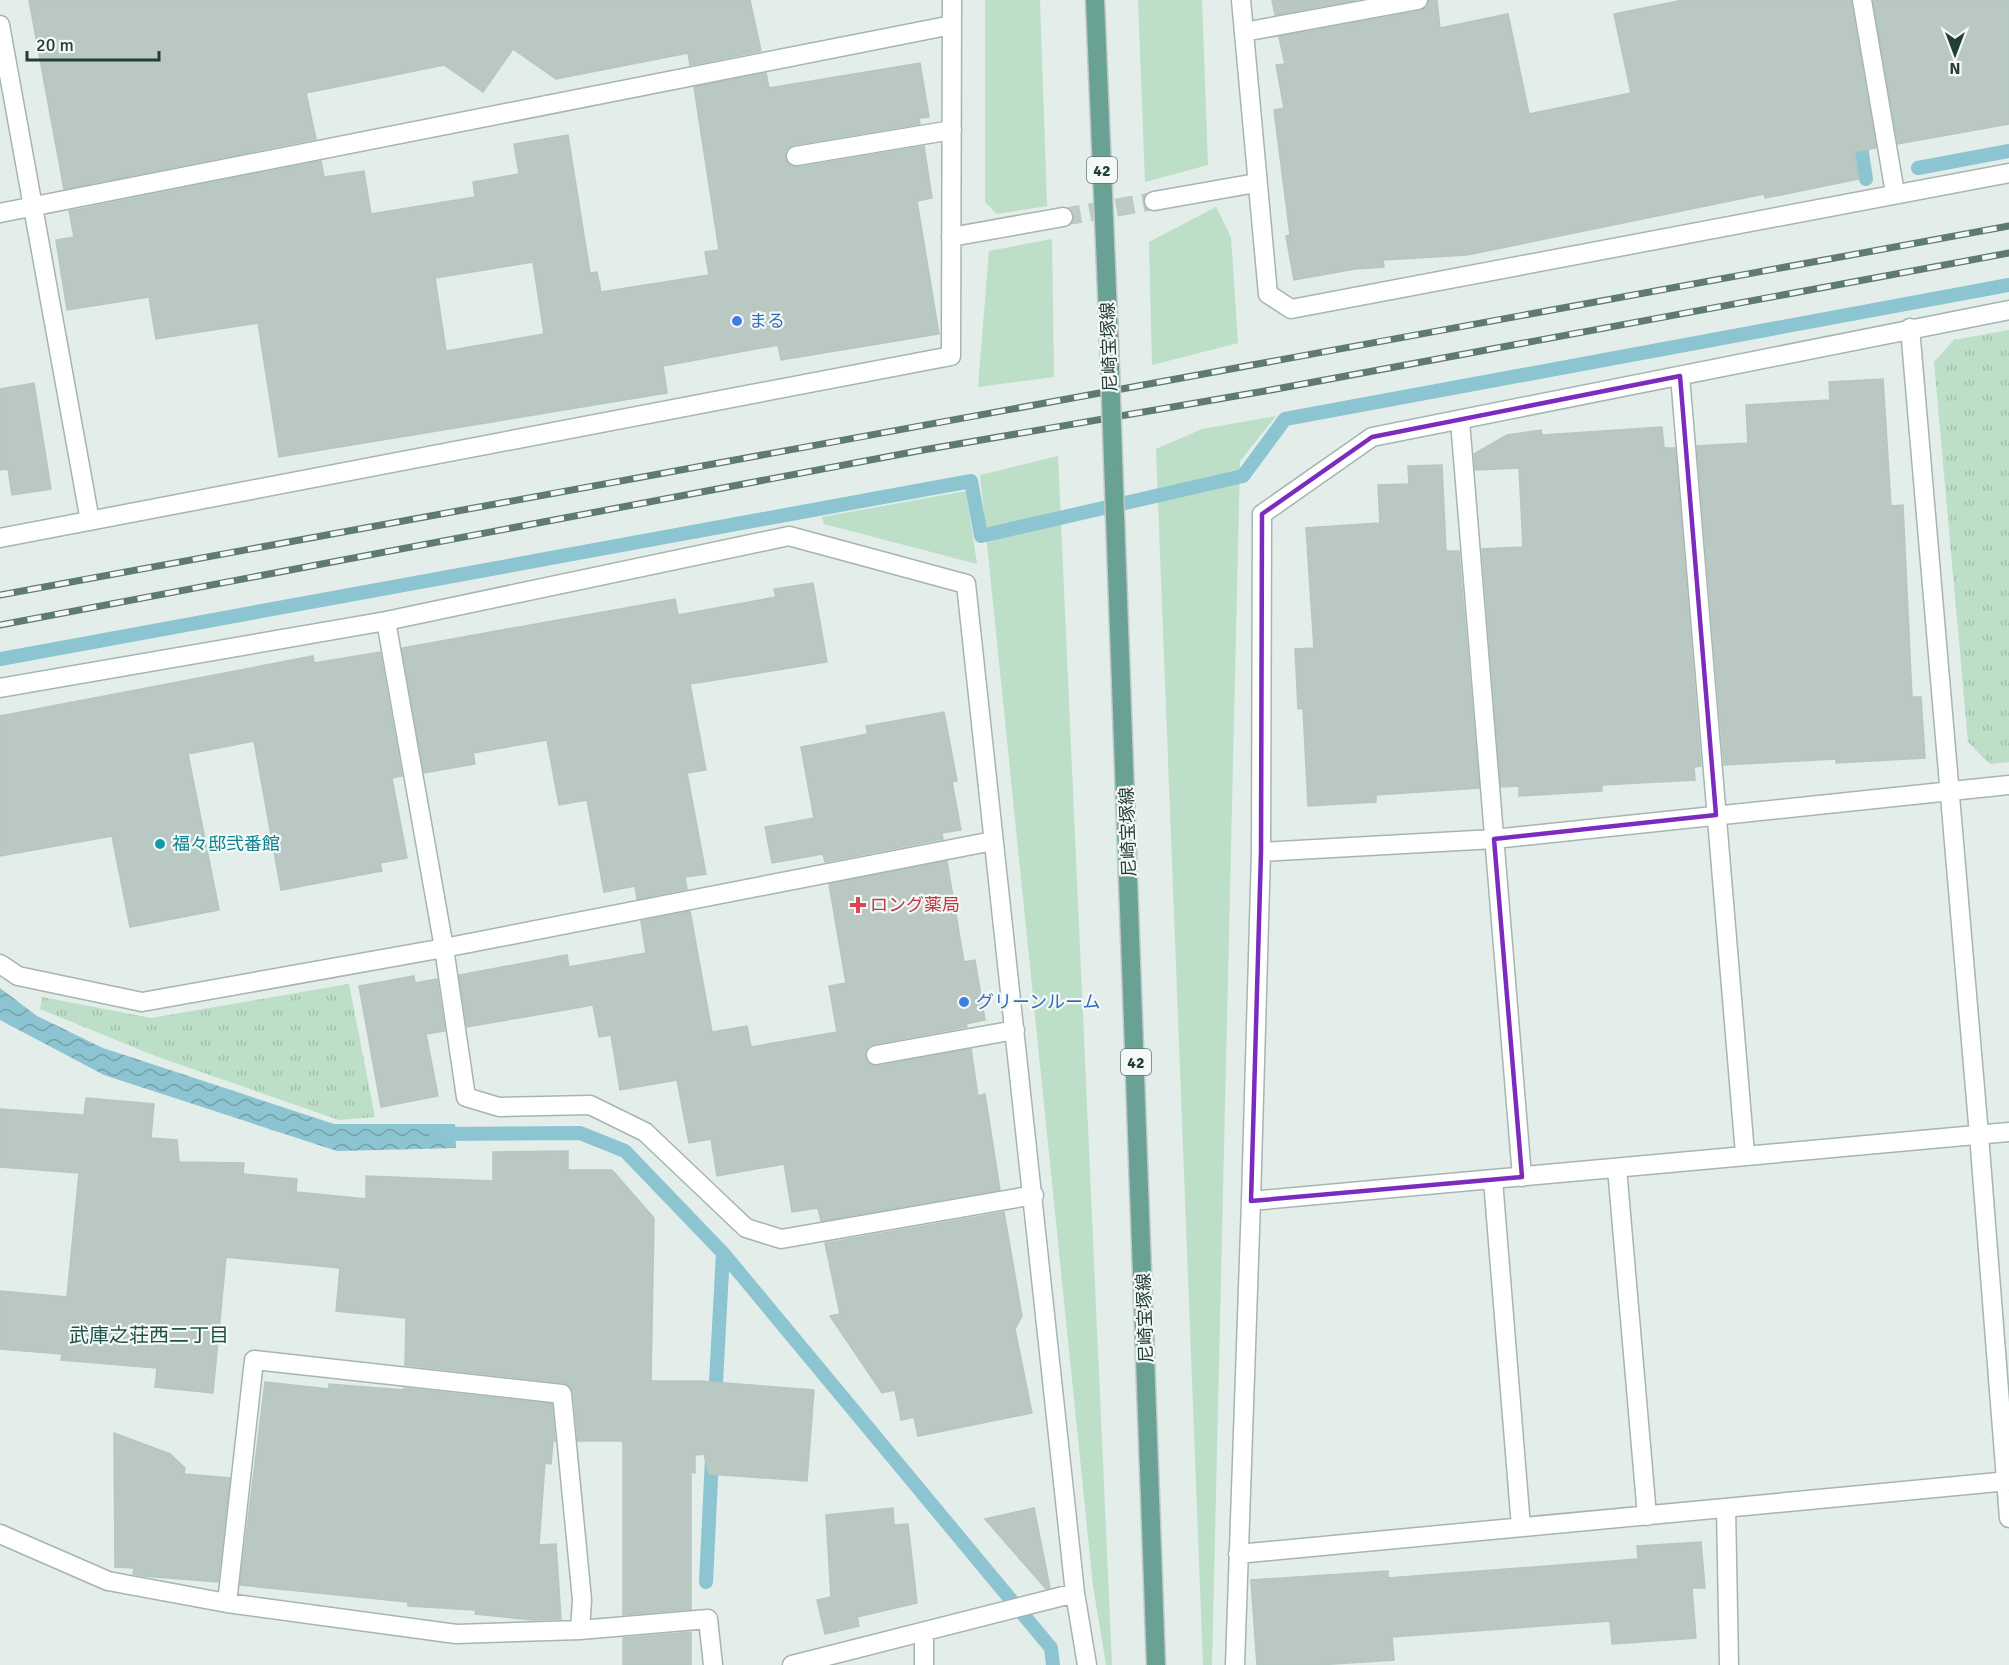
<svg xmlns="http://www.w3.org/2000/svg" width="2009" height="1665" viewBox="0 0 2009 1665" font-family="Signika,'Noto Sans JP',sans-serif">
	<defs>
		<pattern id="park-tufts" width="24" height="20" patternUnits="userSpaceOnUse" patternTransform="scale(1.5)"><rect width="24" height="20" fill="#bddec7"/><path d="M3 7l-1-3M5 7V3M7 7l1-3M15 17l-1-3M17 17v-4M19 17l1-3" fill="none" stroke="#a2c0ac"/></pattern>
		<pattern id="water-waves" width="16" height="10" patternUnits="userSpaceOnUse" patternTransform="scale(1.5)"><rect width="16" height="10" fill="#8cc4d1"/><path d="M0 5q4-4 8 0t8 0" fill="none" stroke="#72a1ab"/></pattern>
	</defs>
	<rect width="100%" height="100%" fill="#e3ede9"/>
	<path fill="#bddec7" d="M985,0H1040L1047,206L997,214L985,202Z
		M1138,0H1202L1208,165L1145,182Z
		M1216,207L1231,237L1238,343L1152,365L1149,242Z
		M1052,239L1054,377L978,387L989,251Z
		M1276,416L1240,461L1212,1665H1203L1156,449L1202,429Z
		M1058,456L1112,1665H1106L1093,1586L980,475Z
		M966,491L977,564L824,524L822,517Z"/>
	<path fill="url(#park-tufts)" d="M2009,330V762L1990,764L1968,742L1934,362L1954,340Z
		M349,984L375,1117L339,1120L158,1057L40,1009L42,997L151,1018Z"/>
	<path fill="url(#water-waves)" d="M0,988L37,1016L103,1048L334,1124H455L456,1148L337,1151L104,1075L0,1020Z"/>
	<g fill="none" stroke-linecap="round" stroke-linejoin="round">
		<path stroke="#8cc4d1" stroke-width="14" d="M1859,133L1866,179
			M1918,168L2009,151
			M0,659L971,481L981,536L1243,476L1285,419L2009,285
			M436,1134L580,1133L625,1151L723,1253L1051,1648L1053,1665
			M715,1400L723,1253
			M706,1582L712,1458"/>
	</g>
	<path fill="#b9c8c2" stroke="#b6c7c0" stroke-width="1.5" fill-rule="evenodd" d="M29,0H750L761,51L690,65L688,53L556,79L513,49L483,92L444,65L306,93L316,139L64,189Z
		M1272,0H1356L1275,15Z
		M1429,0H1437L1440,28L1508,14L1529,114L1631,93L1614,14L1683,0H1851L1876,148L1854,152L1859,179L1765,198L1764,194L1467,255L1383,260L1384,267L1355,269L1294,280L1286,236L1290,235L1274,110L1284,108L1276,65L1285,64L1279,37L1420,11L1426,8Z
		M1873,0H2009V124L1898,144Z
		M920,63L929,117L919,118L920,124L794,145L788,148L785,157L788,164L798,167L924,146L932,198L917,201L939,334L781,360L778,345L663,366L667,393L279,457L258,323L156,339L149,297L67,310L56,240L74,237L69,211L321,161L324,177L364,171L371,214L475,197L473,182L519,174L514,144L568,135L590,273L597,272L601,292L709,275L705,252L719,250L694,87L766,73L769,88ZM533,262L544,334L446,351L435,278Z
		M1883,379L1891,506L1903,505L1912,697H1921L1925,758L1836,763V759L1724,765L1697,446L1748,443L1746,405L1830,400L1829,382Z
		M34,383L51,489L12,495L8,469L0,470V389Z
		M1662,427L1664,448H1675L1701,766L1694,767L1695,780L1602,785V791L1519,796V786L1501,787L1482,549L1523,547L1519,468L1475,470L1474,454L1507,435L1541,430L1542,435Z
		M1442,465L1446,551H1459L1479,788L1376,795V802L1308,806L1303,708L1298,709L1295,649L1314,648L1306,528L1380,523L1378,485L1409,484L1408,466Z
		M813,583L827,662L690,684L706,770L687,773L706,874L685,877L687,889L637,899L635,886L604,892L587,800L559,805L547,740L473,753L475,764L424,773L402,648L675,599L678,615L776,597L774,589Z
		M380,652L402,776L392,778L407,858L380,863L382,871L281,890L254,741L188,754L219,910L130,927L112,836L0,856V716L313,656L314,663Z
		M944,712L957,781L952,782L961,830L942,833L943,839L825,862L823,854L772,863L765,827L814,818L801,747L868,734L866,726Z
		M947,861L964,962L975,960L985,1020L966,1024L967,1027L874,1044L868,1047L865,1056L868,1063L878,1066L971,1049L978,1096L985,1094L1000,1190L821,1221L818,1208L792,1212L784,1164L717,1176L711,1139L689,1143L677,1080L620,1090L611,1035L599,1037L593,1005L467,1027L459,975L567,955L569,967L646,953L641,921L690,911L712,1032L747,1026L751,1047L837,1032L829,986L846,983L829,884Z
		M414,976L415,983L437,979L445,1031L426,1034L438,1096L381,1107L359,986Z
		M86,1098L154,1104L151,1138L177,1140L179,1162L244,1163L243,1174L297,1179L296,1192L366,1199V1176L493,1181V1152L568,1151V1170H612L654,1218L651,1381H699L814,1390L807,1481L709,1474L704,1454L695,1455V1473L691,1472V1609L623,1615V1441H578L573,1392L564,1383L405,1365L406,1318L336,1311L340,1268L226,1257L213,1393L155,1387L157,1368L61,1360L62,1354L0,1349V1291L67,1297L79,1173L0,1167V1109L84,1115Z
		M1004,1212L1022,1316L1015,1329L1032,1413L918,1436L914,1417L901,1420L895,1390L882,1393L830,1316L840,1314L825,1243Z
		M265,1382L329,1389V1384L404,1390V1388L552,1404L555,1441H553L551,1464L545,1463L539,1545L556,1544L561,1619L533,1620L475,1614L476,1610L408,1606V1602L240,1585Z
		M114,1433L170,1454L185,1468L184,1474L230,1478L218,1582L143,1576L133,1574L134,1568L115,1567Z
		M893,1508L894,1525L908,1524L917,1603L857,1617L859,1626L825,1634L817,1600L831,1597L826,1515Z
		M1034,1508L1050,1588L1046,1589L985,1519Z
		M1701,1542L1705,1588H1692L1696,1638L1612,1644L1610,1621L1392,1637L1394,1660L1318,1665H1257L1251,1580L1388,1571V1578L1638,1559L1637,1546Z
		M691,1632V1665H623V1638Z"/>
	<g fill="none" stroke-linecap="round" stroke-linejoin="round">
		<path stroke="#bdcac6" stroke-width="18" stroke-dasharray="18 9" stroke-linecap="butt" d="M1063,217L1154,201"/>
		<defs>
			<path id="minor" d="M1241,0L1268,294L1291,309L2009,173
				M1862,0L1895,193
				M0,25L90,521
				M1244,32L1418,0
				M796,156L952,130
				M1154,201L1256,183
				M0,213L952,25
				M951,237L1063,217
				M2009,310L1372,437L1262,514L1261,852L1251,1201L2009,1132
				M1910,328L1979,1135L2009,1518
				M1680,376L1745,1154
				M1460,421L1522,1177
				M0,538L951,356L952,0
				M386,621L789,536L966,584L1075,1593L1087,1665
				M0,688L386,621L444,948L466,1097L499,1107L590,1105L645,1132L746,1228L781,1239L1034,1195
				M1261,852L1494,839L2009,785
				M0,964L18,976L142,1002L444,948L993,841
				M876,1055L1015,1030
				M1617,1168L1647,1516
				M1493,1180L1521,1527
				M1726,1508L1729,1665
				M0,1534L108,1581L227,1603L456,1634L580,1630L708,1619L713,1665
				M1238,1554L2009,1481
				M227,1603L254,1360L562,1394L582,1600L580,1630
				M924,1632V1665
				M792,1665L1075,1593
				M1235,1665L1251,1201"/>
			<path id="major" d="M1095,0L1109,340
				M1113,459L1156,1665"/>
		</defs>
		<use href="#minor" stroke="#a6b5b0" stroke-width="21"/>
		<use href="#major" stroke="#c1c9c7" stroke-width="21"/>
		<use href="#minor" stroke="#fff" stroke-width="18"/>
		<use href="#major" stroke="#69a295" stroke-width="18"/>
		<defs>
			<path id="rail" d="M0,595L2009,226
				M0,625L923,450L1265,391L2009,253"/>
		</defs>
		<use href="#rail" stroke="#5e7a73" stroke-width="7"/>
		<use href="#rail" stroke="#f4f9f7" stroke-width="4.5" stroke-dasharray="14" stroke-linecap="butt"/>
		<defs>
			<path id="major-bridge" d="M1109,340L1113,459"/>
		</defs>
		<use href="#major-bridge" stroke="#c1c9c7" stroke-width="21" stroke-linecap="butt"/>
		<use href="#major-bridge" stroke="#69a295" stroke-width="18"/>
	</g>
	<path fill="none" stroke="#7b2cbf" stroke-width="4.5" stroke-linejoin="round" d="M1680,376L1716,815L1494,839L1522,1177L1251,1201L1261,852L1262,514L1372,437Z"/>
	<g fill="#3f7fe0" stroke="#f4f9f7" stroke-width="2">
		<circle cx="737" cy="321" r="6"/>
		<circle cx="964" cy="1002" r="6"/>
	</g>
	<circle fill="#0f9aa8" stroke="#f4f9f7" stroke-width="2" cx="160" cy="844" r="6"/>
	<path fill="#e0444e" stroke="#f4f9f7" stroke-width="2" d="M855 896h6v6h6v6h-6v6h-6v-6h-6v-6h6z"/>
	<g text-anchor="middle" stroke-width="4.5" stroke-linejoin="round" paint-order="stroke">
		<g fill="#f4f9f7" stroke="#627671" stroke-width="1.5">
			<rect x="1087" y="157" width="30" height="26" rx="4.5"/>
			<rect x="1121" y="1049" width="30" height="26" rx="4.5"/>
		</g>
		<g font-size="16" font-weight="bold" fill="#233e38">
			<text x="1102" y="176">42</text>
			<text x="1136" y="1068">42</text>
		</g>
		<g font-size="18" fill="#366cbe" stroke="#f4f9f7" text-anchor="start">
			<text x="749" y="327">まる</text>
			<text x="976" y="1008">グリーンルーム</text>
		</g>
		<g font-size="18" fill="#233e38" stroke="#f4f9f7">
			<text transform="translate(1109 347) rotate(-92)" y="6">尼崎宝塚線</text>
			<text transform="translate(1128 832) rotate(-92)" y="6">尼崎宝塚線</text>
			<text transform="translate(1145 1318) rotate(-92)" y="6">尼崎宝塚線</text>
		</g>
		<g font-size="18" fill="#0d838f" stroke="#f4f9f7" text-anchor="start">
			<text x="172" y="850">福々邸弐番館</text>
		</g>
		<g font-size="18" fill="#be3a42" stroke="#f4f9f7" text-anchor="start">
			<text x="870" y="911">ロング薬局</text>
		</g>
		<g font-size="20" fill="#1f5046" stroke="#f4f9f7">
			<text x="149" y="1342">武庫之荘西二丁目</text>
		</g>
	</g>
	<g transform="translate(1955 54) rotate(180)" stroke="#f4f9f7" stroke-width="4.5" paint-order="stroke">
	<path d="M0-4.5L10 22L0 15L-10 22Z" fill="#233e38"/>
	<text y="-9" font-size="16" font-weight="bold" text-anchor="middle" fill="#233e38">N</text>
	</g>
	<path d="M27 51v9h132v-9" fill="none" stroke="#233e38" stroke-width="3"/>
	<text x="36" y="51" font-size="18" fill="#233e38" stroke="#f4f9f7" stroke-width="4.5" paint-order="stroke">20 m</text>
</svg>
